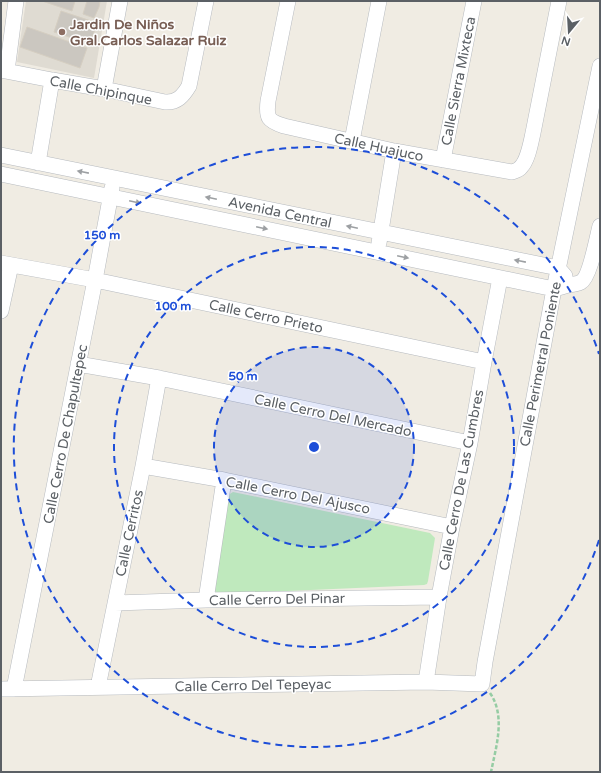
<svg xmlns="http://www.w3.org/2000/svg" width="601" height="773" viewBox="0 0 601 773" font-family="'Varela Round',sans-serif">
	<rect width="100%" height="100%" fill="#f0ece3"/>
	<path fill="#dfdbd2" d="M26,1H107L94,78L17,62Z"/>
	<path fill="#bfe9bd" d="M233,492L430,533L435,538L428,581L427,584L424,585L221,594L214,591L228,495Z"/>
	<path fill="#cbc7c0" stroke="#d5cec1" d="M42,1H75L72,11Z
		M87,1H100L99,7L94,18L83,14Z
		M61,11L97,23L90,44L54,32Z
		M27,27L87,48L80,68L20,47Z"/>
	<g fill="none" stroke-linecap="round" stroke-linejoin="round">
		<defs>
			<path id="minor" d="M288,1L268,101C266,118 268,121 284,126L394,151L512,172C515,171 519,170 521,167C528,160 531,142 533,133L559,1
				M1,70L52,80L104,89L165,102C177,103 183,96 189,86L206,1
				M7,71L16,1
				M104,89L120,1
				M352,141L379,1
				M1,155L558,268L565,276
				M443,160L474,1
				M38,163L52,80
				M1,174L554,289C559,288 564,286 569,285C573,284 578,284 581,282C590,277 597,237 600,226
				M379,243L394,151
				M1,263L95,280L484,362
				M1,311L11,265
				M78,364L159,378L470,443
				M143,466L224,480L452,527
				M206,600L224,480
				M115,603L206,600L439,597
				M426,682L439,597L452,527L470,443L484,362L500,278
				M98,687L143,466L159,378
				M1,689L426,682L482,684L485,662L554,289L600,66
				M14,689L95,280L112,188"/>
		</defs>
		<use href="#minor" stroke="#b6babf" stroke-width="16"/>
		<path stroke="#95cca3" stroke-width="2.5" stroke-dasharray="4 2" stroke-linecap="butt" d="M490,693C506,716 496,747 491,772"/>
		<use href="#minor" stroke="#fff" stroke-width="15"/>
	</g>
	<defs><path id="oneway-solid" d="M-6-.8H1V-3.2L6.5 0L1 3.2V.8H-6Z"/></defs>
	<g fill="#9da0a3">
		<use href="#oneway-solid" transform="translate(83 172) rotate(-169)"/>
		<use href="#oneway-solid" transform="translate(211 198) rotate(-168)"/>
		<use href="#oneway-solid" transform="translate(135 202) rotate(12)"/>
		<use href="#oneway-solid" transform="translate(352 227) rotate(-168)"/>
		<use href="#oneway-solid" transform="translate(262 228) rotate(12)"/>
		<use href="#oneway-solid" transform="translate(403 257) rotate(12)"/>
		<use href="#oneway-solid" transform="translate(520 261) rotate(-169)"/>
	</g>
	<circle cx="314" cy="447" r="100" fill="#1d4ed8" fill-opacity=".12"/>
	<g fill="none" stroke="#1d4ed8" stroke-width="2" stroke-dasharray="7 5">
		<circle cx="314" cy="447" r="100"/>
		<circle cx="314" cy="447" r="200"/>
		<path d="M599 540A300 300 0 1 1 599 354"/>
	</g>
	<circle fill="#8d6e63" stroke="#fff" stroke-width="1.5" cx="62" cy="32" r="4"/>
	<g text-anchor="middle" stroke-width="3" stroke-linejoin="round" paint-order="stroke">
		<g font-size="14" font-weight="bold" fill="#785e54" stroke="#fff" text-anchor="start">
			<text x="70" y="29">Jardin De Niños<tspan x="70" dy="16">Gral.Carlos Salazar Ruiz</tspan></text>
		</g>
		<g font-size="14" fill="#5b6065" stroke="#fff">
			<text transform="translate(458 81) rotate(-79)" y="5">Calle Sierra Mixteca</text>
			<text transform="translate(101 90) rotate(11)" y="5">Calle Chipinque</text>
			<text transform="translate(379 147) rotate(12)" y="5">Calle Huajuco</text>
			<text transform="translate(280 212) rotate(12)" y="5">Avenida Central</text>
			<text transform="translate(266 316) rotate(12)" y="5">Calle Cerro Prieto</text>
			<text transform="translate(540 364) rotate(-79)" y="5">Calle Perimetral Poniente</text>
			<text transform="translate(333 415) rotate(12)" y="5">Calle Cerro Del Mercado</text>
			<text transform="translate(65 434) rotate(-79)" y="5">Calle Cerro De Chapultepec</text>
			<text transform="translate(461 480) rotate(-79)" y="5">Calle Cerro De Las Cumbres</text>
			<text transform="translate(298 495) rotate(11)" y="5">Calle Cerro Del Ajusco</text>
			<text transform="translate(129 533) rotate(-78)" y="5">Calle Cerritos</text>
			<text transform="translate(277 599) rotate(-1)" y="5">Calle Cerro Del Pinar</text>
			<text transform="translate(253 685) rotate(-1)" y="5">Calle Cerro Del Tepeyac</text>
		</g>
	</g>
	<circle cx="314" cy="447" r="6" fill="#1d4ed8" stroke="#fff" stroke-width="2"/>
	<g font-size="12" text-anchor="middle" font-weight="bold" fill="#1d4ed8" stroke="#fff" stroke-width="3" stroke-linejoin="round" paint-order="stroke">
		<text x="102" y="239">150 m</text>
		<text x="173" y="310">100 m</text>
		<text x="243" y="380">50 m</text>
	</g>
	<rect width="601" height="773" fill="none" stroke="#5b6065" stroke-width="4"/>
	<g transform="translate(569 32) rotate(198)" stroke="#ffffff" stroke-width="3" paint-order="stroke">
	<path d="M0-3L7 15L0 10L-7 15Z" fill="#5b6065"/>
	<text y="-6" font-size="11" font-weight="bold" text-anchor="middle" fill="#5b6065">N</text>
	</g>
</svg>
